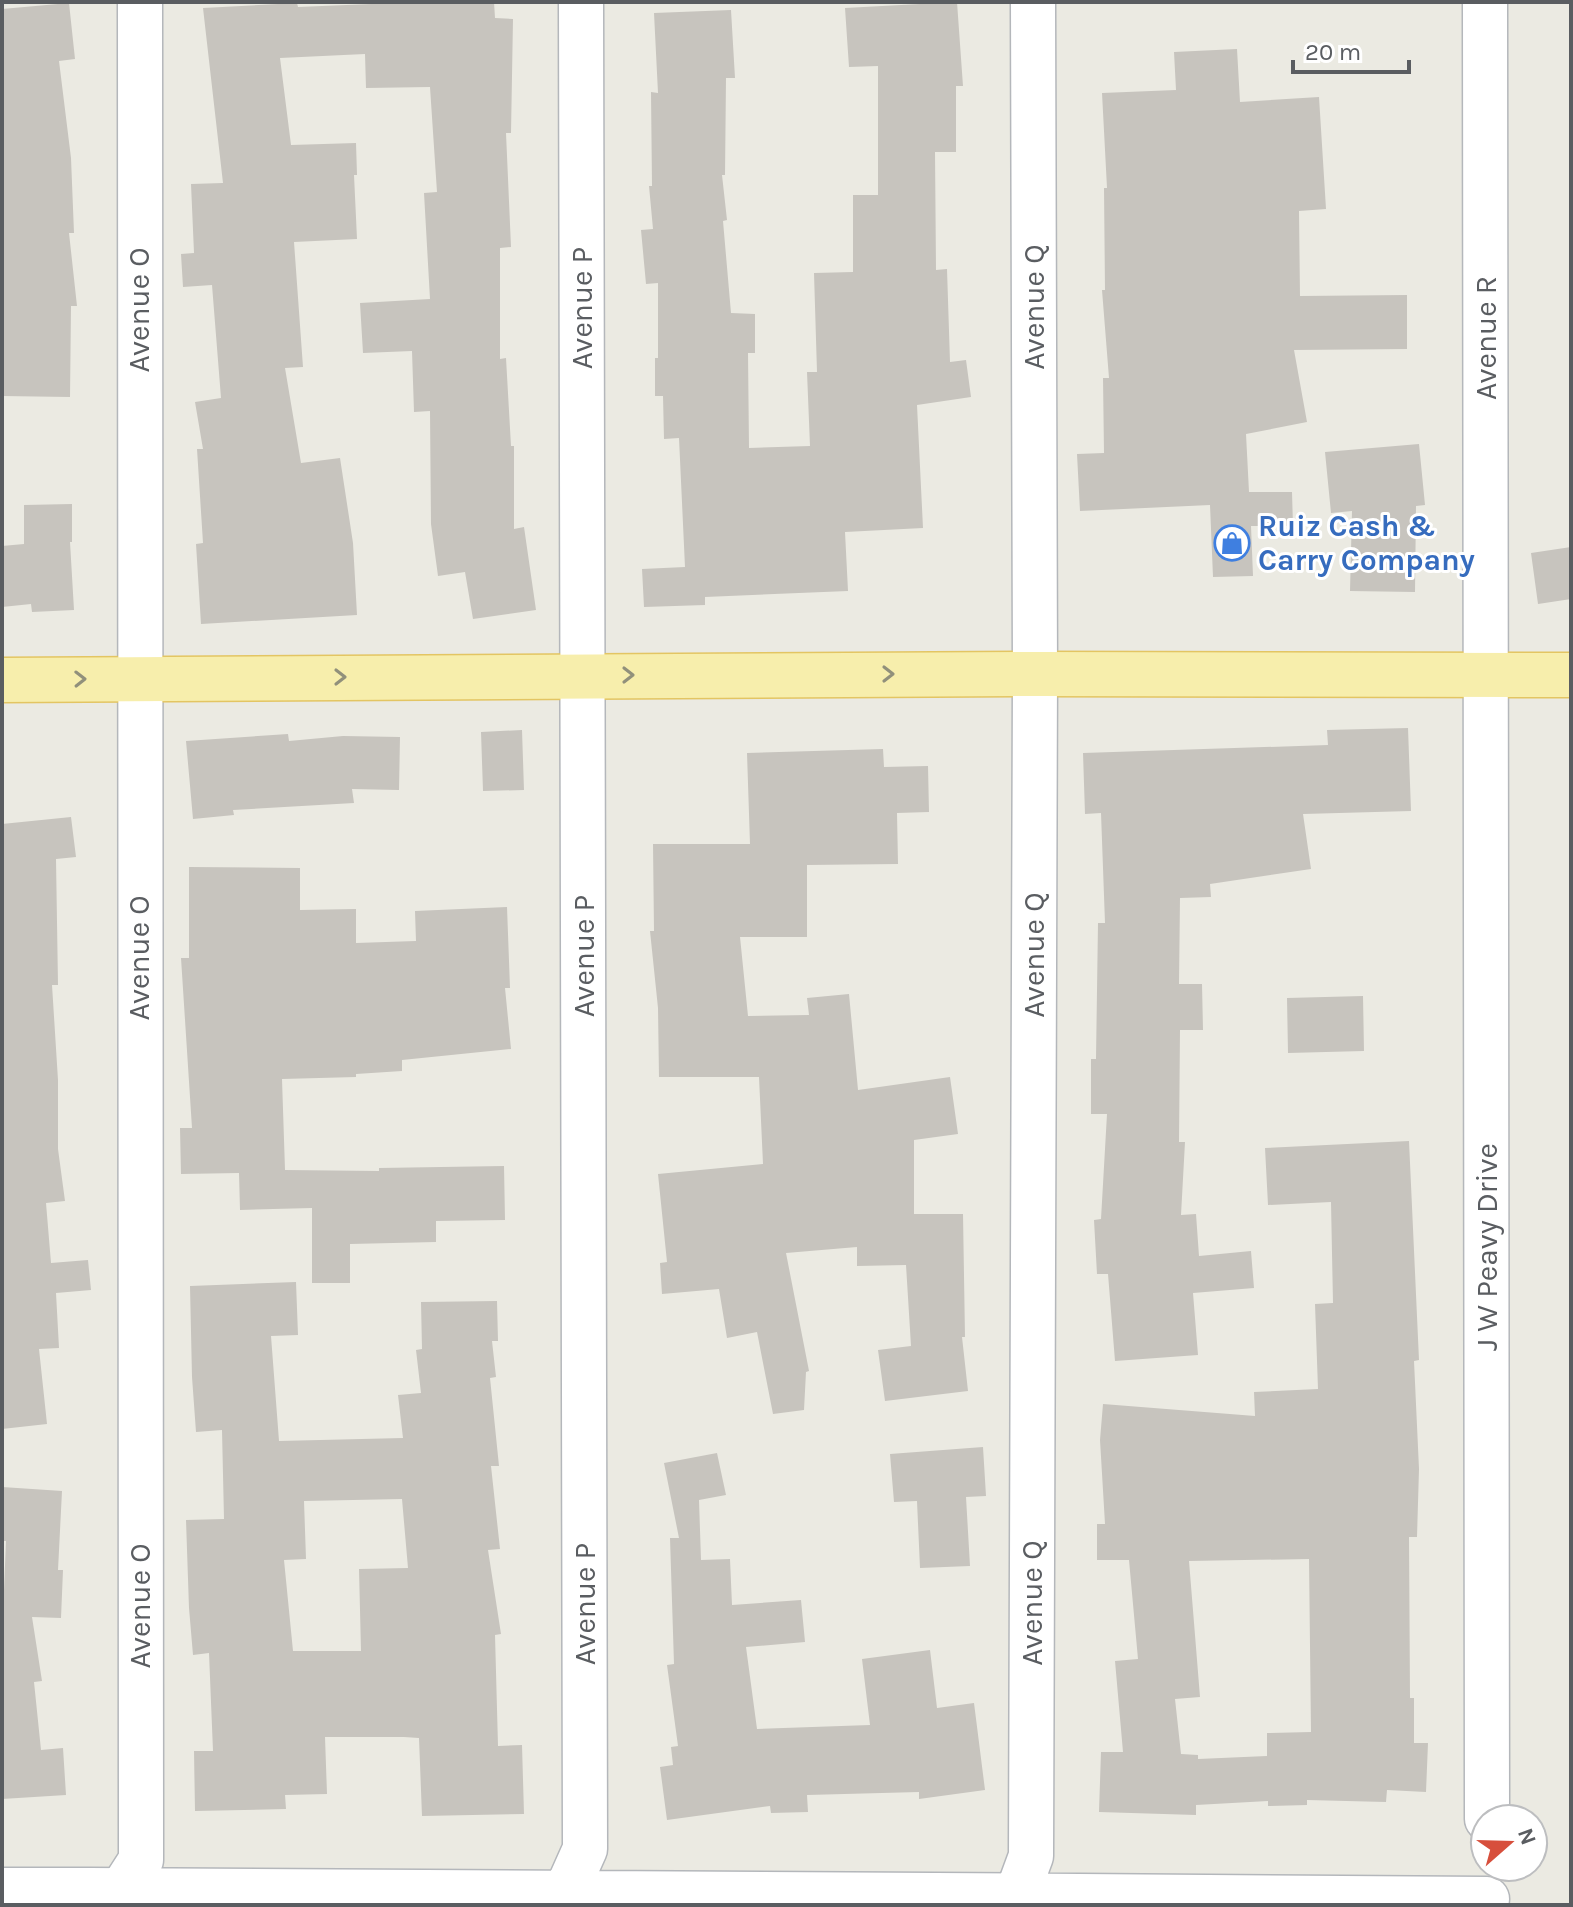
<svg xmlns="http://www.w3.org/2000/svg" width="1573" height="1907" viewBox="0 0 1573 1907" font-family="Karla,sans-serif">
	<rect width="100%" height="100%" fill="#ebeae2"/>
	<path fill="#c7c4be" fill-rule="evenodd" d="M371,2H494L495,18L513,19L511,133H506L511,247L500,248V359L506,358L511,446H514V529L524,527L536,610L473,619L465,572L438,576L431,524L430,411L414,412L412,351L363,353L360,303L430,299L424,193L437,192L430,87L366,88L365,54L280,58L291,145L356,143L357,175H354L357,239L294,242L303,367L285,368L301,463L340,458L353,543L357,615L201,624L196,544L203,543L197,449H203L195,402L221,398L212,285L183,287L181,254L194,253L191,184L223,183L203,8L297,3L298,7L371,4Z
		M957,2L963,86H956V152H935L936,270L947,269L950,362L966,360L971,397L917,405L923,528L845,532L848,591L705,597V605L644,607L642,569L685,567L679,438L664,439L663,396H655V358H658V283L646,284L641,230L653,229L649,186H652L651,92L658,93L654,13L731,10L735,78H726L725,175H722L727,220L723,221L731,313L755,314V353H748L749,448L810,446L807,372H817L814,273L853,272V195H878V66L849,67L845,8Z
		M69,3L75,59L59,61L71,158L74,233H69L77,306H71L70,397L2,396V9Z
		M1237,49L1240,102L1319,97L1326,209L1299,211L1300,296L1407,295V349L1294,350L1307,422L1246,434L1249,492H1292L1293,526H1251L1253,576L1213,577L1210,505L1080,511L1077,454L1104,453L1103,378H1109L1102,290H1105L1104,188H1107L1102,93L1176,90L1174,52Z
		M1419,444L1425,505L1416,506L1415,592L1350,591L1352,511L1331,513L1325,452Z
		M72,504V542H70L74,610L32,612L31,604L2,607V546L24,544V505Z
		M1571,547V599L1538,604L1531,553Z
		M1408,728L1411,811L1303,814L1311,869L1210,884L1211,897L1180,898L1179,984H1202L1203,1030H1180L1179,1142H1185L1181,1215L1196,1214L1199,1256L1251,1251L1254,1288L1193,1293L1198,1355L1115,1361L1108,1274H1097L1094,1220L1101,1219L1107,1114H1091V1059H1096L1098,923H1105L1101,813L1085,814L1083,753L1328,745L1327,730Z
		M522,730L524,790L483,791L481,732Z
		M288,734L289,741L343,736L400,737L399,790L352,789L354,803L233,810L234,815L193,819L186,741Z
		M883,749L884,767L928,766L929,812L897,813L898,864L807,865V937H740L748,1016L809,1015L807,998L849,994L858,1090L950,1077L958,1134L914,1140V1214H963L965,1337H962L968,1391L885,1401L878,1350L911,1346L906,1265L857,1266V1247L786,1253L809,1371L806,1372L804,1410L773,1414L757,1332L727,1338L719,1289L662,1294L660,1263L667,1262L658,1174L763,1164L759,1077H659L658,1008L650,931H654L653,844H750L747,753Z
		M71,817L76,857L56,859L58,985H52L58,1080V1149L65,1201L46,1203L51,1263L88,1260L91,1290L56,1293L59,1348L39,1349L47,1424L2,1429V824Z
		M189,867L300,868V910L356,909V943L416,941L415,911L507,907L510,988H505L511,1049L402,1060V1071L356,1074V1077L282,1079L285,1170L379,1171V1168L504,1166L505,1220L436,1221V1242L350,1244V1283H312V1208L240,1210L239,1173L181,1174L180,1128H192L181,958H189Z
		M1363,996L1364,1051L1288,1053L1287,998Z
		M1409,1141L1419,1360L1414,1361L1419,1469L1417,1537H1409L1410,1698H1414V1743H1428L1426,1792L1387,1790L1386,1802L1307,1800V1805L1268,1806V1801L1196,1805V1815L1099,1812L1101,1752H1123L1115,1661L1138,1659L1129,1560H1097V1524H1105L1100,1440L1103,1404L1255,1416L1254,1392L1318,1389L1315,1304L1333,1303L1331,1202L1268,1205L1265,1148ZM1309,1559L1311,1732L1267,1733V1756L1198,1759V1755L1181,1754L1175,1699L1200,1697L1189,1561Z
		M296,1282L298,1335L271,1336L279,1441L403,1438L398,1395L421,1393L416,1350L422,1349L421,1302L497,1301L498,1341H492L496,1377L490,1378L499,1466H491L500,1549L488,1550L501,1634L495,1635L498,1746L522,1745L524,1814L422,1816L419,1738L404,1737H325L327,1794L285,1795L286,1809L195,1811L194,1751H213L209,1653L193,1655L189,1608L186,1520L224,1519L222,1430L196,1432L192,1377L190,1286ZM402,1499L408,1568L359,1569L361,1651H293L284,1560L306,1559L304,1501Z
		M983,1447L986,1496L966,1497L970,1566L920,1568L917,1501L894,1502L890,1454Z
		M717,1453L726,1495L699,1500L701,1560L730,1559L732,1605L801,1600L805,1642L746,1647L757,1729L870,1725L862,1659L930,1650L937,1708L974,1703L985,1790L919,1799V1792L807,1795L808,1812L771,1813L770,1806L667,1820L660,1767L673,1765L671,1747L678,1746L667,1665L674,1664L670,1538H679L664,1463Z
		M2,1487L62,1491L58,1570H63L61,1618L32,1617L42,1681L34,1682L41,1750L63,1748L66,1795L2,1799V1638L6,1541H2Z"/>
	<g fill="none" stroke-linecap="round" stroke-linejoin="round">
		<defs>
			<path id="minor" d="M1485,2L1487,1819
				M2,1890C497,1889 992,1897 1487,1899
				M112,1905L141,1860L140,2
				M560,1905L585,1849L581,2
				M1013,1905L1031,1856L1035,674L1033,2"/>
			<path id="major" d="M2,680L1035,674L1571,675"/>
		</defs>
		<use href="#minor" stroke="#b4b7bb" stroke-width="47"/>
		<use href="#major" stroke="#e3c563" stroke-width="47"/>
		<use href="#minor" stroke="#fff" stroke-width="44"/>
		<use href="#major" stroke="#f7eeac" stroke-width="44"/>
	</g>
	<defs><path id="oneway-chevron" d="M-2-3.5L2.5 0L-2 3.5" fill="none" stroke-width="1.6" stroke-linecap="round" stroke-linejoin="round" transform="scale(2)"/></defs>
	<g stroke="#91907b">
		<use href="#oneway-chevron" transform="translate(888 674)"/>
		<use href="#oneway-chevron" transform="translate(628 675)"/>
		<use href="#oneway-chevron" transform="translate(340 677)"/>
		<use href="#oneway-chevron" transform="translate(80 679) rotate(-1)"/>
	</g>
	<defs>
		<symbol id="shop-ring" viewBox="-11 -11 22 22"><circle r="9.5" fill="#fff" stroke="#3f7fe0" stroke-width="1.5"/><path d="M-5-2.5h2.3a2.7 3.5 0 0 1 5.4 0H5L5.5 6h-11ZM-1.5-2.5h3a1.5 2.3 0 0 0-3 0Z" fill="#3f7fe0"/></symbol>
	</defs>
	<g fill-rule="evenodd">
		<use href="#shop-ring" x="1212" y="523" width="40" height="40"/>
	</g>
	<g text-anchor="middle" stroke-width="6" stroke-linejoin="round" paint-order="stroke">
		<g font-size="30" fill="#5a5d61" stroke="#fff">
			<text transform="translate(1034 307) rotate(-90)" y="10">Avenue Q</text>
			<text transform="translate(582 308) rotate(-90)" y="10">Avenue P</text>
			<text transform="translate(139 310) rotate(-90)" y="10">Avenue O</text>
			<text transform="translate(1486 338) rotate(-90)" y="10">Avenue R</text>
			<text transform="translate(1034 955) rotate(-90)" y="10">Avenue Q</text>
			<text transform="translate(584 956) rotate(-90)" y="10">Avenue P</text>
			<text transform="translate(139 958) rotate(-90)" y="10">Avenue O</text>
			<text transform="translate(1487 1247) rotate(-90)" y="10">J W Peavy Drive</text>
			<text transform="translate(1032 1603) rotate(-90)" y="10">Avenue Q</text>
			<text transform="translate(585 1604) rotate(-90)" y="10">Avenue P</text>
			<text transform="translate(140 1606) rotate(-90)" y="10">Avenue O</text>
		</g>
		<g font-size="30" font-weight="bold" fill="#366cbe" stroke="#fff" text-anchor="start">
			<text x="1258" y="536">Ruiz Cash &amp;<tspan x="1258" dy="34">Carry Company</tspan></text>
		</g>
	</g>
	<rect width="1573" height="1907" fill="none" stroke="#5a5d61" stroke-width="8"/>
	<g transform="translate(1509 1843) rotate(70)"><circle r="38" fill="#ffffff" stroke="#bdbec0" stroke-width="2"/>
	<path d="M0-6L14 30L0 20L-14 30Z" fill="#d74f3c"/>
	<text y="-12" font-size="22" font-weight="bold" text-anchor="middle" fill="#5a5d61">N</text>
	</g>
	<path d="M1293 60v12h116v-12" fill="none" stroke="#5a5d61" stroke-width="4"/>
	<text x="1305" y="60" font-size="24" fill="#5a5d61" stroke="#ffffff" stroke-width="6" paint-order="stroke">20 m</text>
</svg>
